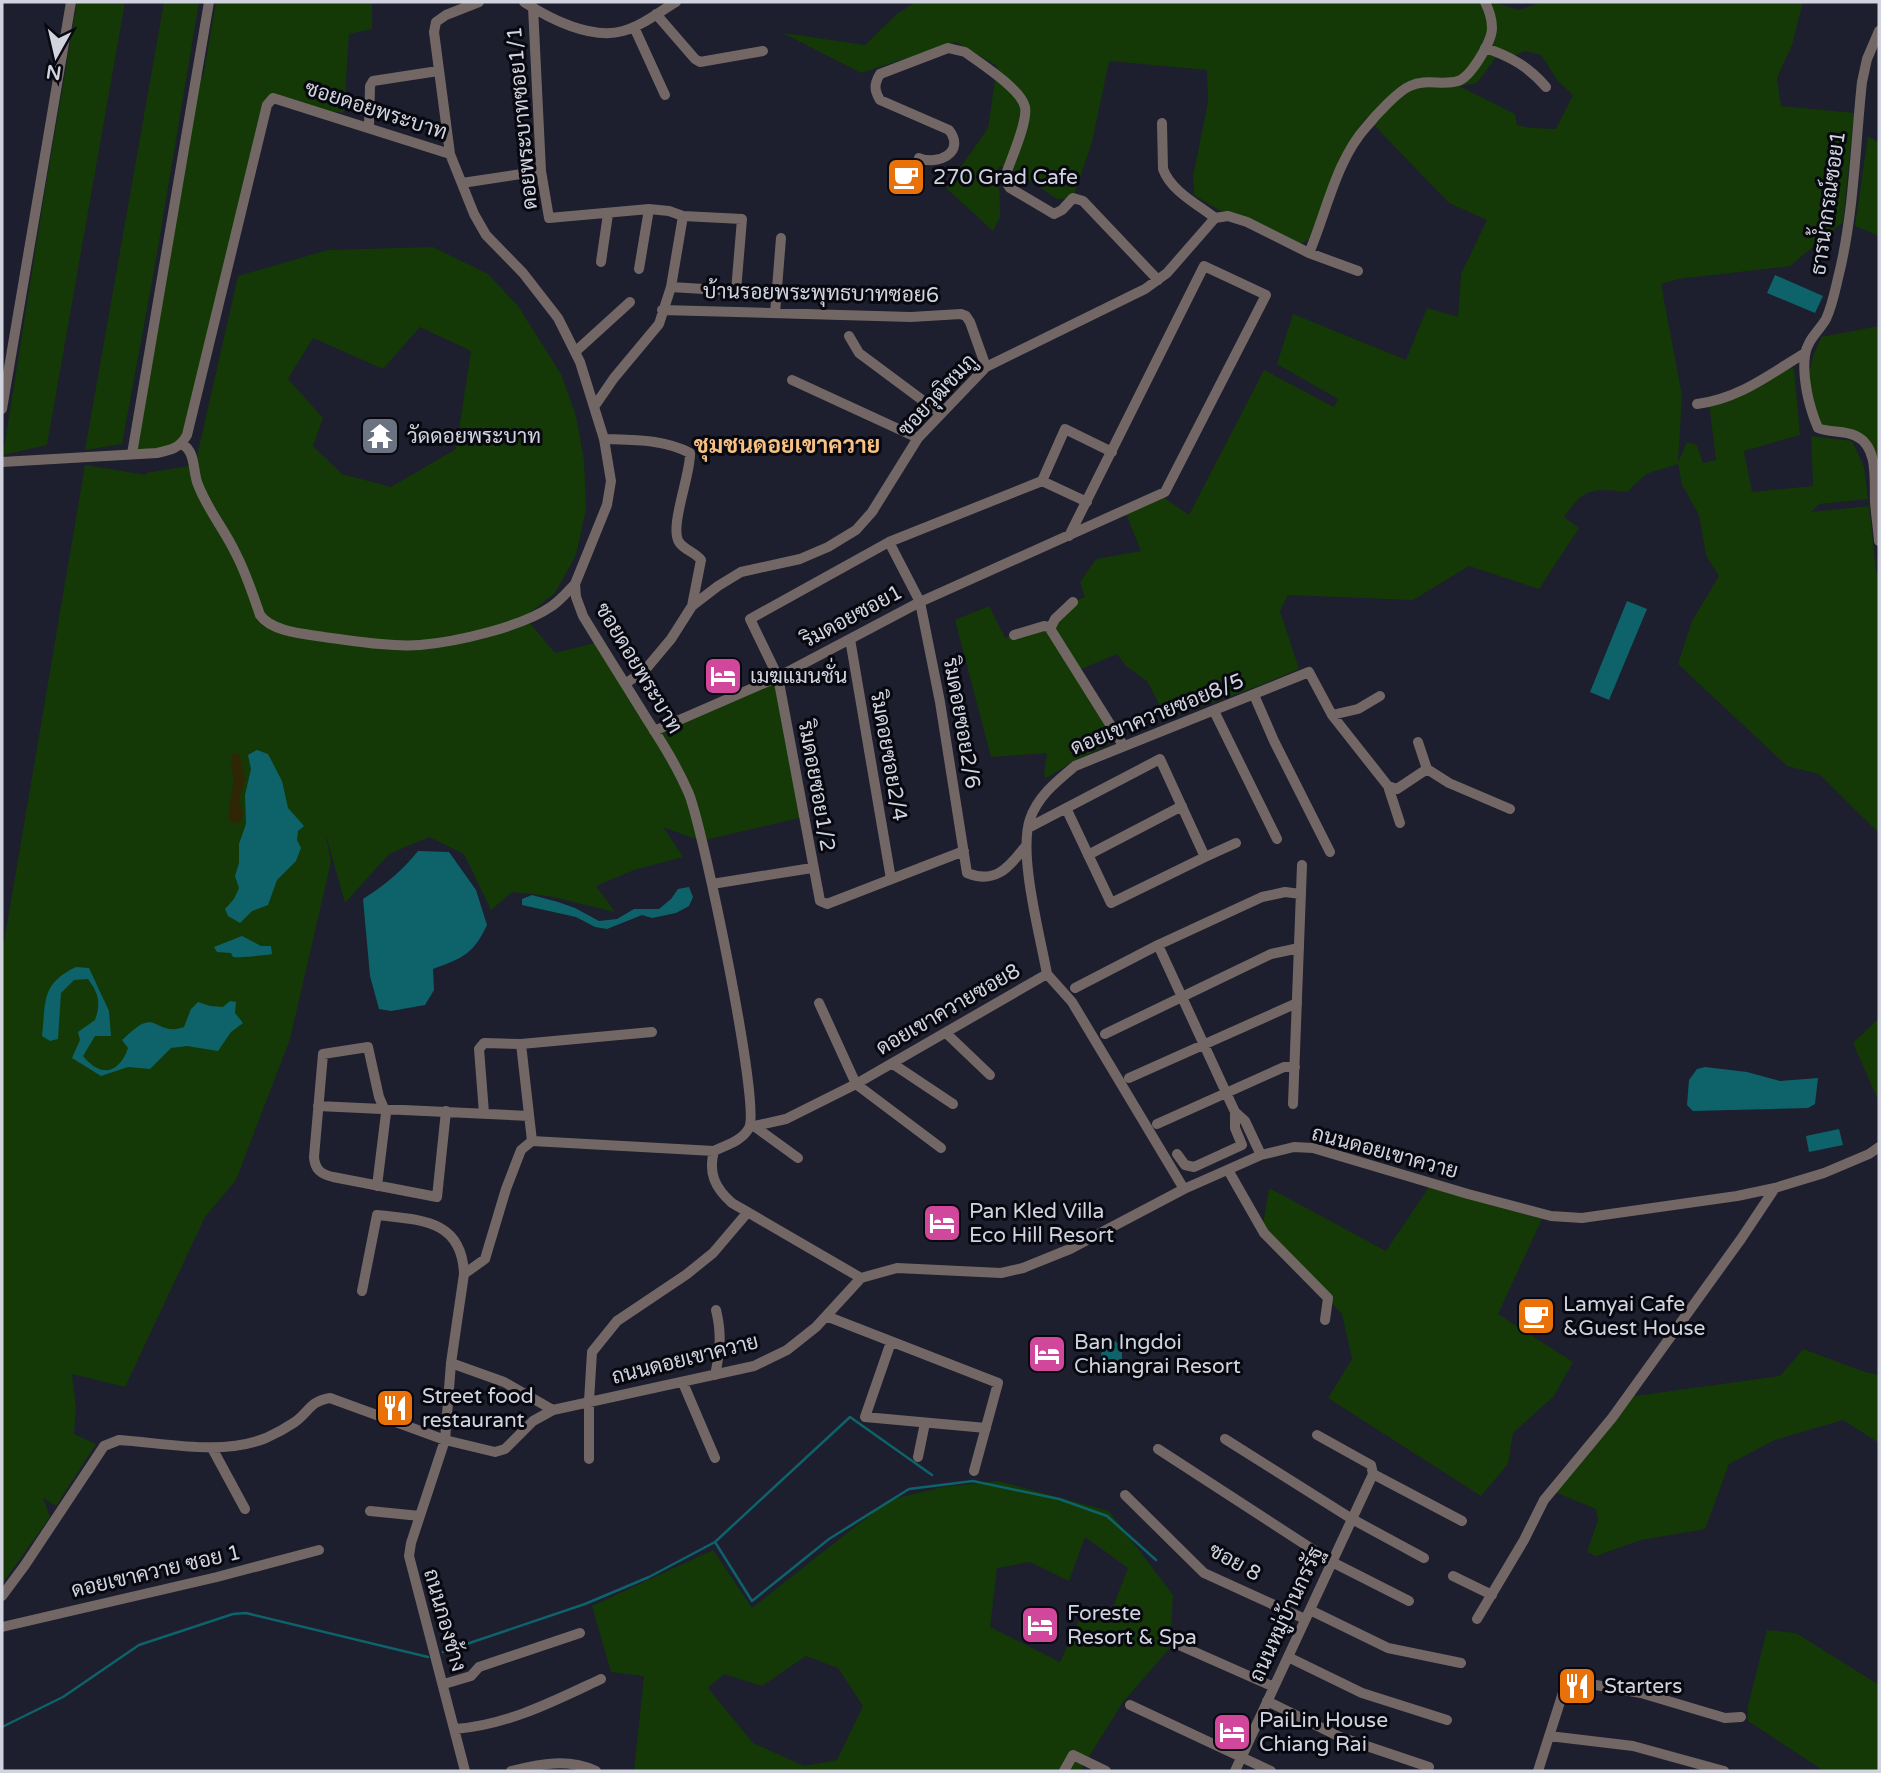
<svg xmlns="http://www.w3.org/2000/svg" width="1881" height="1773" viewBox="0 0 1881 1773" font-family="'Varela Round',Sarabun,sans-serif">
	<rect width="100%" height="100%" fill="#1d1e2e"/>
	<path fill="#143907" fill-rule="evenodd" d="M77,2H125L47,445L3,455L43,202Z
		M164,2H199L154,271L122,444L85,450Z
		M216,2H376L372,4V29L349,34L344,113L266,101L182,444L132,454L196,79L203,77Z
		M916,2H1493L1519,10L1541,2H1803L1792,45L1777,78L1781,106L1854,113L1843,222L1790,266L1678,279L1661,284L1682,396L1678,462L1687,442L1697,445L1703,463L1716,460L1709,403L1782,370L1794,368L1800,435L1744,451L1752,492L1813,486L1811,436L1852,441L1864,467L1868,499L1819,504L1811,512L1869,506L1876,571L1879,573V833L1819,774L1787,766L1678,664L1692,621L1719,576L1706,555L1699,515L1682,485L1678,464L1646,474L1627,492C1592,488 1585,487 1564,517L1579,528L1539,589L1469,566L1413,600L1288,595L1280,611L1299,669L1256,687L1167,719L1147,681L1126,666L1117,654L1077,671L1050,629L1073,602L1085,597L1080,582L1096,559L1141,551L1125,511L1160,495L1189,515L1264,370L1334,407L1338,399L1277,364L1293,314L1406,360L1427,308L1458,317L1461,274L1487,220L1449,203L1366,117L1348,146L1309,239L1301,244L1219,210L1194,195L1193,176L1208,102L1207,70L1109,61L1092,142L1073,198L1057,199L1016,171L999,166L1000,217L993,231L946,188L988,128L997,66L956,42L861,73L783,33L865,45L897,14ZM1525,51L1541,55L1558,81L1573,95L1556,129L1531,128L1517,125L1515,114L1459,86L1477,83L1499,53L1511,57Z
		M1868,136L1879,143V236L1855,226Z
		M433,247L488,274L518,306L561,374L576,416L584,460L586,509L576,555L555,593L517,623L529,622L555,653L599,642L654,731L778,677L803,817L701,841L663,827L683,857L634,870L596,886L615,912L548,896L512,892L491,910L464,854L429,837L389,854L345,903L325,832L331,862L290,1039L236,1180L205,1217L125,1387L72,1374L76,1409L74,1434L96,1444L56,1506L43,1498L50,1517L2,1584V954L85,465L146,475V473L195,465L238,276L328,250ZM420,327L471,351L456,449L391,487L342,474L313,446L323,418L288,379L313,338L383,369Z
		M1879,326V454L1876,462C1866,419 1852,440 1824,425C1810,418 1809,383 1810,369C1812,358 1817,347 1821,337Z
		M989,606L1005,638L1045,628L1116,741L1074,761L1046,778L1044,775L1047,753L991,757L955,620Z
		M1879,1018V1102L1853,1043Z
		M1429,1187L1542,1219L1498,1314L1573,1362L1554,1396L1513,1433L1508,1464L1481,1496L1328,1398L1352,1359L1342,1314L1262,1231L1269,1188L1386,1251Z
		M1803,1349L1865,1372L1879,1375V1443L1843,1420L1775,1440L1729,1464L1705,1529L1641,1540L1596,1556L1587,1552L1598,1520L1596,1509L1552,1491L1625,1401L1635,1396L1780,1376Z
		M998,1481L1109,1511L1173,1595L1170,1648L1123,1702L1080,1771H634L644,1676L611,1672L592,1606L713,1550L752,1608L889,1500L943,1487ZM1085,1537L1128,1568L1107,1623L1083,1612L1060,1662L990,1627L997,1568L1030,1562L1069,1581ZM806,1656L838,1668L863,1706L837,1760L804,1766L753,1743L708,1688L724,1674L762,1686Z
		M1767,1630L1796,1633L1879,1685V1771H1824L1748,1721V1706Z"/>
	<path fill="#2e2605" d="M236,753L240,756L245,780L239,800L243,813L242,820L235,824L229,820C227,808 233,795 233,784C234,773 230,764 232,754Z"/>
	<path fill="#0e636a" d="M1775,275L1823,296L1815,313L1767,293Z
		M1627,601L1647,609L1609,700L1590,692Z
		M257,750L268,754L282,781L288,808L304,826L298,831L297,840L301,848L296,861L277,880L268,905L252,911L240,923L228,916L225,909L234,899L239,888L235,876L239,863V844L246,824L245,795L251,769L248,755Z
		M418,851L449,852L476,890L487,925C473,955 462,958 433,969L434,990L425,1005L391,1011L379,1009L370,976L363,899C385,885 402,871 418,851Z
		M689,887L693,897L689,906L676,913L652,918L642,915L607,929L595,927L576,917L522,905V899L532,895L558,902L575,908L599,921L617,919L634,909H659L671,899L678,889Z
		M242,936L261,946H271L272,954C268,955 238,958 233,957L231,953L217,952L214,947Z
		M76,967L89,968L109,1011L111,1036H95L83,1056C101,1078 119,1074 128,1048L122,1040C128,1035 137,1025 145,1023C157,1019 163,1035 184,1027L191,1009L198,1002L210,1006L223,1007L230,1001L236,1002L235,1013L243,1023L231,1032L218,1051L187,1046L171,1048L150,1069L128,1067L101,1076L72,1058L80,1040L78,1032L95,1020C101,1003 99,994 88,979L74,980L61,993L58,1039L50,1041L42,1036C46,1000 41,984 76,967Z
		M1705,1067L1747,1072L1780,1081L1818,1078L1815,1104L1808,1108L1693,1111L1687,1105L1689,1080L1697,1069Z
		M1839,1129L1843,1145L1809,1152L1806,1136Z
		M1115,1341L1122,1346V1360L1125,1366L1120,1373L1104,1370L1101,1354L1105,1344Z"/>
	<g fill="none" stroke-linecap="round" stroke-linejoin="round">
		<path stroke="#0e636a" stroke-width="2.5" d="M715,1542L752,1601L829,1539L909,1489L973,1481L1059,1499L1107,1516L1156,1560
			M443,1652L585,1604L649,1577L715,1542L850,1417L932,1475
			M2,1727L63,1697L139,1645L233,1614L246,1613L428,1657"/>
		<path stroke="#736766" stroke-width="10" d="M524,2C550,19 591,40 623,31C642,26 659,12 676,2
			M533,7L541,171L549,218L649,209L669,211L683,216L742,219L736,291L671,287
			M656,14L695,59L700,62L763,51
			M634,27L665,95
			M1879,31L1867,59L1862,82C1855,147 1854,215 1838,278C1835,291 1832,306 1826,319C1819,331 1807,340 1805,355C1802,378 1809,407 1818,428C1830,433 1844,430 1856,436C1879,447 1874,481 1875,502C1876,515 1878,528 1879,541
			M1485,48C1510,56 1529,67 1546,87
			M1162,123L1163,169C1171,191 1197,204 1215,218
			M369,127L370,86L373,81L438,71
			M919,158C938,166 966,152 949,130L880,100C874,90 874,84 880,74L948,48L965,52C980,63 1021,89 1025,107C1028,122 1011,159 1006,174V182L1010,188L1054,214L1062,210L1073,198L1083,201L1158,280
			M462,183L541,171
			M1309,253C1327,211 1336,160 1367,126C1376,115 1398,91 1410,86C1427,78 1442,86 1458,81C1471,77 1492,41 1492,28C1492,18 1489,10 1485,2
			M601,262L608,214
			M639,269L649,209
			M662,310L911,317L961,314L966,316L970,322L986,367
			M775,313L781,238
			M849,336L859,353L941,414
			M575,352L630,302
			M792,380L918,438
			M1697,404C1739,399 1770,374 1805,353
			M594,407L614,378L659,324L671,287L683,216
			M2,409L71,2
			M604,439C634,440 663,439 690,453C691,474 669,527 679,542C684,550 695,552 701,560L692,606
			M182,444C195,451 193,469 197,482C206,508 225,530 236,554C246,573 253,595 260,615C272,632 305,634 324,637C355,641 389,647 420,645C456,642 522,627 552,606C561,600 568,591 575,584
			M132,454L209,2
			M2,462L157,453C171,450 180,448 187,435L267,105L273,98L450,154
			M1042,481L1087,502
			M889,542L920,602L940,702L967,873C994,884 1008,869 1024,848
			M1050,629L1055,619L1073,602
			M1014,635L1044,626L1049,627L1123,745
			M850,639L891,879
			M625,684L645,670L671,639L692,606L718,586L741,572L800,559L828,547L856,530L872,512L918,438L986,367L1145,289L1167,273L1215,218L1228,216L1247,222L1309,253L1358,271
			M1254,695L1274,741L1330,852
			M1214,711L1277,839
			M1332,715L1358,709L1380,696
			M654,731L778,677L920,602L1165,492L1266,295L1204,266L1069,536
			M1418,742L1427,769L1449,783L1510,809
			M1388,786L1400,823
			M1028,828L1160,759L1205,857L1111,903L1066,808
			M964,851L827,904L820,901L778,677L750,619L889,542L1042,481L1065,429L1112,452
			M1088,855L1182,806
			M1205,857L1236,843
			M712,884L812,868
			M1158,945L1235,1112V1128L1242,1145L1194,1167L1185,1165L1177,1154
			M1047,974C1040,935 1018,854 1030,819C1038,796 1057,781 1075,766L1309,672L1332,715L1388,786L1397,789L1427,769
			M1047,974L1072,1002L1184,1189
			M1075,988L1158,945L1262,897L1285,892L1301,894
			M819,1003L856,1084L941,1148
			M946,1033L990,1075
			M1105,1034L1271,954L1299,948
			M521,1044L532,1141
			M893,1064L953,1104
			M1129,1078L1297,1003
			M1293,1104L1302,865
			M318,1106L529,1116
			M1235,1112L1245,1121L1261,1155
			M484,1113L479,1049L484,1043L521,1044L652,1032
			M1157,1124L1284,1067H1295
			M754,1126L798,1158
			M750,1127L786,1119L856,1084L1047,974
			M714,1151C708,1173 715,1188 732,1203L861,1278
			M1228,1170L1264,1233L1328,1298L1325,1320
			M377,1186L386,1113L379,1097L368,1047L323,1054L314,1157C315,1170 321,1174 333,1177L437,1197L446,1111
			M362,1291L377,1215C420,1220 462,1219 464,1274
			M826,1316L998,1383L974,1471
			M891,1342L865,1417L986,1428
			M451,1363L504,1382L553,1410
			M715,1375C720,1352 722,1334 716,1310
			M683,1383L715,1458
			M1317,1435L1371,1465L1373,1474L1462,1521
			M1225,1439L1352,1519L1424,1558
			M212,1448L245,1509
			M1158,1449L1332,1562L1409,1601
			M918,1457L925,1423
			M589,1459V1401L592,1352L617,1321L687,1274L713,1253L747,1213
			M1125,1495L1204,1573L1305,1619
			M370,1511L420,1516
			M1453,1576L1492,1595
			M2,1596L25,1565L104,1446L119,1440C165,1443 222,1456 266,1438C275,1434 286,1428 295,1422C309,1412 310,1401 330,1398L445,1440L495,1452L505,1449L533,1421L553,1410L754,1366L787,1350L816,1327L861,1278L897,1268L1001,1273L1023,1268L1070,1249L1184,1189L1261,1155L1294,1147L1313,1148L1468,1194L1551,1216L1582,1218L1737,1196L1775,1188L1824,1173L1869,1154L1879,1147
			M1310,1610L1388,1648L1461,1663
			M1477,1619L1524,1540L1544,1500L1612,1418L1741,1239L1775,1188
			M2,1627L217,1577L319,1550
			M1179,1645L1274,1687
			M1288,1657L1362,1693L1447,1720
			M444,1684L471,1676L479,1667L580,1633
			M1267,1701L1340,1737L1429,1767
			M1130,1705L1271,1771
			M455,1729C508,1725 554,1701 601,1679
			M1549,1736L1633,1746L1724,1771
			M465,1771L409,1556L411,1543L445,1440L451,1363L464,1274L485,1259L506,1189L521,1150L532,1141L714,1151C726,1145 742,1141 749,1128C761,1106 703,829 689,794C677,766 661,741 645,716C624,682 603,649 583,616L576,597L575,584L607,505L611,481L604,439L580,362L558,318L523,273L486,235L474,214L450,154L434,32L436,22L446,15L479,2
			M511,1771C540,1764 568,1758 596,1771
			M1064,1771L1073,1755L1106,1771
			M1235,1771L1373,1474
			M1538,1771L1567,1680L1641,1693L1725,1718L1741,1717"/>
	</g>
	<defs>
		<symbol id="cafe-square" viewBox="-11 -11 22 22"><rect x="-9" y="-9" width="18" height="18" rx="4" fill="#e8710a" stroke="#080810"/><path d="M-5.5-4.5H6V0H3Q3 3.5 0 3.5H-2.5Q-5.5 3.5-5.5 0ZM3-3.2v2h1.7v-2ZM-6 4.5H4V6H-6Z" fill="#fff"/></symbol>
		<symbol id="temple-square" viewBox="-11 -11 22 22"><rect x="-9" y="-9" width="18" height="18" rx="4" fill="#6b7280" stroke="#080810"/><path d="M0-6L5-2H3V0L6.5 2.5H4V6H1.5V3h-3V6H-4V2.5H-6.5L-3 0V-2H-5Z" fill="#fff"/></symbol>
		<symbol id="hotel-square" viewBox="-11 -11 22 22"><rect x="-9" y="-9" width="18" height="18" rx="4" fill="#d1479c" stroke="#080810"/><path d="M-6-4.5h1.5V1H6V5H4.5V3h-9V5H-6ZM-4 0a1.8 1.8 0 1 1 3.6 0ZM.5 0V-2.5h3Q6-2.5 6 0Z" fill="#fff"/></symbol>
		<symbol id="restaurant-square" viewBox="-11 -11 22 22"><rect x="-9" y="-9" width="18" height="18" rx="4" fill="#e8710a" stroke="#080810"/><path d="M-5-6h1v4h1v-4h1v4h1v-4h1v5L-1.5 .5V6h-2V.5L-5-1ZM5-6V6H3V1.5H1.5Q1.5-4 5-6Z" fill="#fff"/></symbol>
	</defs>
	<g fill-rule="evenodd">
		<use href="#cafe-square" x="884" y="155" width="44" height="44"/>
		<use href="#temple-square" x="358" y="414" width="44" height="44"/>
		<use href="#hotel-square" x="701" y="654" width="44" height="44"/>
		<use href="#hotel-square" x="920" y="1201" width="44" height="44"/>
		<use href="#cafe-square" x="1514" y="1294" width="44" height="44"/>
		<use href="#hotel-square" x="1025" y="1332" width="44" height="44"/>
		<use href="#restaurant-square" x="373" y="1386" width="44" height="44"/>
		<use href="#hotel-square" x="1018" y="1603" width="44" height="44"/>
		<use href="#restaurant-square" x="1555" y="1664" width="44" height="44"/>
		<use href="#hotel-square" x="1210" y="1710" width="44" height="44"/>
	</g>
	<g text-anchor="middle" stroke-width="6" stroke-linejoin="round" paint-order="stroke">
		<g font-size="21" fill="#d1d3de" stroke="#080810">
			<text transform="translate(376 110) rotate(18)" y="7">ซอยดอยพระบาท</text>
			<text transform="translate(522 118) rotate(-95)" y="7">ดอยพระบาทซอย1/1</text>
			<text transform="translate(1828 203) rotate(-82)" y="7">ธารน้ำกรณ์ซอย1</text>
			<text transform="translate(821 293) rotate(1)" y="7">บ้านรอยพระพุทธบาทซอย6</text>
			<text transform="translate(937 395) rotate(-47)" y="7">ซอยวุฒิชมภู</text>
			<text transform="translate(852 616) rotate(-28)" y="7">ริมดอยซอย1</text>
			<text transform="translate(639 668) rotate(59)" y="7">ซอยดอยพระบาท</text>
			<text transform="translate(1157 714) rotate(-22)" y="7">ดอยเขาควายซอย8/5</text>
			<text transform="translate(962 723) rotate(80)" y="7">ริมดอยซอย2/6</text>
			<text transform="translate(889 756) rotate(80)" y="7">ริมดอยซอย2/4</text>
			<text transform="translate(817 786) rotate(80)" y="7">ริมดอยซอย1/2</text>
			<text transform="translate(948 1009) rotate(-30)" y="7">ดอยเขาควายซอย8</text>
			<text transform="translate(1385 1152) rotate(15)" y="7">ถนนดอยเขาควาย</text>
			<text transform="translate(685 1359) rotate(-14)" y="7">ถนนดอยเขาควาย</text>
			<text transform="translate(1235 1562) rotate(29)" y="7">ซอย 8</text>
			<text transform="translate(156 1571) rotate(-13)" y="7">ดอยเขาควาย ซอย 1</text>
			<text transform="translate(1286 1614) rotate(-65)" y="7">ถนนหมู่บ้านกรรัฐ</text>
			<text transform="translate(445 1620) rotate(74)" y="7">ถนนกองช้าง</text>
		</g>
		<g font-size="21" fill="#d1d3de" stroke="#080810" text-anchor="start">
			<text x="933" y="184">270 Grad Cafe</text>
			<text x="407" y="443">วัดดอยพระบาท</text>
			<text x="750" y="683">เมฆแมนชั่น</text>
			<text x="969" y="1218">Pan Kled Villa<tspan x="969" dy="24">Eco Hill Resort</tspan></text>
			<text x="1563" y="1311">Lamyai Cafe<tspan x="1563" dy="24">&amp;Guest House</tspan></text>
			<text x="1074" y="1349">Ban Ingdoi<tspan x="1074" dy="24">Chiangrai Resort</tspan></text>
			<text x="422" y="1403">Street food<tspan x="422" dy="24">restaurant</tspan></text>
			<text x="1067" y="1620">Foreste<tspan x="1067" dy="24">Resort &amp; Spa</tspan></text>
			<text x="1604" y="1693">Starters</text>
			<text x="1259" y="1727">PaiLin House<tspan x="1259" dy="24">Chiang Rai</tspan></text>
		</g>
		<g font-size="23" font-weight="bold" fill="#f7c183" stroke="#080810">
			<text x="787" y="453">ชุมชนดอยเขาควาย</text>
		</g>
	</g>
	<rect width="1881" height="1773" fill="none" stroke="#d1d3de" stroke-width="7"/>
	<g transform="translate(56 56) rotate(188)" stroke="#080810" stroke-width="5" paint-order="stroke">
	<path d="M0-5L12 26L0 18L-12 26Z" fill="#d1d3de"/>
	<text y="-10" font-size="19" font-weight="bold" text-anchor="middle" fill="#d1d3de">N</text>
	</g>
</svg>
